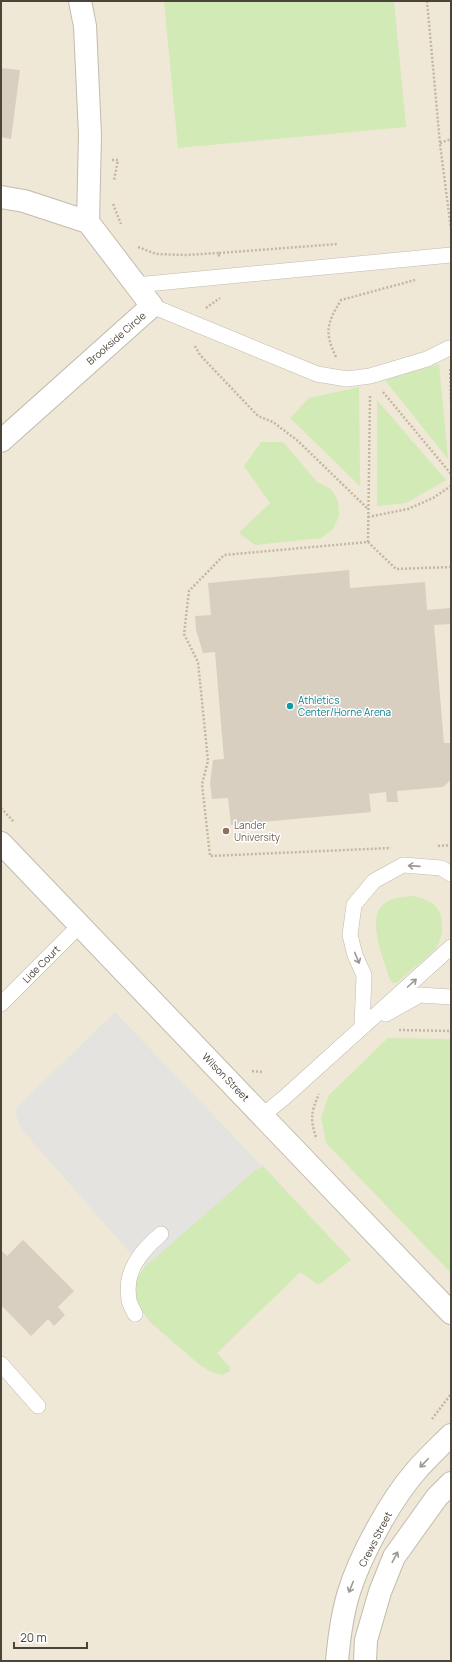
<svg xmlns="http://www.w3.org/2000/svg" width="452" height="1662" viewBox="0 0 452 1662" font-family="Manrope,sans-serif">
	<rect width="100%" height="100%" fill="#f6f3ec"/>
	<path fill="#efe8d6" d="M1,1H451V1661H1Z"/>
	<path fill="#d2eab5" d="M164,1H394L406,127L178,148Z
		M439,364L448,459L385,380Z
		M359,387L360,486L290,418L309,398Z
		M377,400L446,480L406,503L377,506Z
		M261,442H283L317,482L331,489L338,501L339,516L333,529L321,538L255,545L239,533L270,503L244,466Z
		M413,896C432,900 443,907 442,928C442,935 440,942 436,948C426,960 408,971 397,983H393L390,980C384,959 363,914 388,901C396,897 405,897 413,896Z
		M388,1038L451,1039V1273L326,1143L321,1117L329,1095Z
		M263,1166L351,1260L320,1284H317L300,1272L217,1353L230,1367V1371L222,1375L212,1372L201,1366L150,1322L141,1310L135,1299V1282L145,1266L254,1171Z"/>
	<path fill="#e5e3e0" d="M115,1012L263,1167L259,1168L254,1171L145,1267L132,1255L21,1129L15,1112L16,1108Z"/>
	<path fill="#d8cfc1" d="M1,68L20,70L11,139L1,137Z
		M349,570L350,588L425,582L427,610L451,608V624L434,625L444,743H451V780L443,787L397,791L398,802H387L386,792L369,794L371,812L231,825L228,798L212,799L210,784L213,760L224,759L215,652L203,653L196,630L195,616L211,615L208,583Z
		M23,1240L74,1291L58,1307L65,1315L54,1326L48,1319L31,1336L1,1305V1250L7,1256Z"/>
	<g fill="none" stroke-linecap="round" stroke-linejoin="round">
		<defs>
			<path id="lane" d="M136,285L451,255
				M152,306L317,374L347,379L370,376L427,359L449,348
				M1,1004L80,925
				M386,1014L420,995L451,997
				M362,1027L364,975L355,955L350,935L354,905L374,881L403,865L441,868L451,874
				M263,1115L285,1097L451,947
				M135,1314C133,1309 129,1304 129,1299C124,1271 141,1251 161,1234
				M1,1364L38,1406"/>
			<path id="street" d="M80,1L85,26L90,135L88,222
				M1,197L24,201L88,222L152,306L1,441
				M1,843L451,1313
				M337,1661C339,1639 342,1614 349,1592C360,1556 390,1501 415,1472C426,1459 439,1447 451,1435
				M365,1661L366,1640L380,1592L394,1557L437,1497L451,1483"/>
		</defs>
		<use href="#lane" stroke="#c2bbae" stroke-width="16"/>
		<use href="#street" stroke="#c2bbae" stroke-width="24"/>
		<path stroke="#c4b79f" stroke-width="2.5" stroke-dasharray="2 2" stroke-linecap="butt" d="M427,1L440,144L451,229
			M440,143L451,139
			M112,160H118L114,180
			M113,204L121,224
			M138,247L156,254L185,255L219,253V257
			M219,253L338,244
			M206,308L220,298
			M195,346L200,355L258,416L273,422L298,441L367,508
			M336,357C324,332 327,323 341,300L415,280
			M450,369L451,403
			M383,392L451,474
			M370,396L368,542L224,555L189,591L184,634L198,662L208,761L202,784L210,856L391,848
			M368,517L408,509L433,498L451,486
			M368,542L396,569L451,567
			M1,808L14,822
			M438,846L451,845
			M399,1030L451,1031
			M252,1071L262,1072
			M316,1137C310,1119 311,1112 319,1094
			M432,1419L451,1394"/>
		<use href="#lane" stroke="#fff" stroke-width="15"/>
		<use href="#street" stroke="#fff" stroke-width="22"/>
	</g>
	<defs><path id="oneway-shaft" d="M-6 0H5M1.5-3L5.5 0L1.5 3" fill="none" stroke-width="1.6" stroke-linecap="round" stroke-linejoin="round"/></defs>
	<g stroke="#9c9892">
		<use href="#oneway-shaft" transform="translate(414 866) rotate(-176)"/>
		<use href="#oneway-shaft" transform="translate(357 958) rotate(68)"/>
		<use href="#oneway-shaft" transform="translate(412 983) rotate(-42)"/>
		<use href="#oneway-shaft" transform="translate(424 1463) rotate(134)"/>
		<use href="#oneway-shaft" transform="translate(395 1557) rotate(-62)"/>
		<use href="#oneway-shaft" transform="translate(351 1587) rotate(112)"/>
	</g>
	<circle fill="#0f9aa8" stroke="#fff" stroke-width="1.5" cx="290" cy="706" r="4"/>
	<circle fill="#8d6e63" stroke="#fff" stroke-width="1.5" cx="226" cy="831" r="4"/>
	<g text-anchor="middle" stroke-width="3" stroke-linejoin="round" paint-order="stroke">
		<g font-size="10" fill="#4b4439" stroke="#fff">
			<text transform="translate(116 338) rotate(-41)" y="4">Brookside Circle</text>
			<text transform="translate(41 964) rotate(-45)" y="4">Lide Court</text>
			<text transform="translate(226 1077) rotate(46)" y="4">Wilson Street</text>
			<text transform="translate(375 1539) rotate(-63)" y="4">Crews Street</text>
		</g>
		<g font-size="10" fill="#0d838f" stroke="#fff" text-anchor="start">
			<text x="298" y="704">Athletics<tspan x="298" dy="12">Center/Horne Arena</tspan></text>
		</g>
		<g font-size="10" fill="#785e54" stroke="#fff" text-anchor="start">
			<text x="234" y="829">Lander<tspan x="234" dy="12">University</tspan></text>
		</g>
	</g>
	<rect width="452" height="1662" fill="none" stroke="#4b4439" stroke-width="4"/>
	<path d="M14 1642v6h73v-6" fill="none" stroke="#4b4439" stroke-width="2"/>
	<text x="20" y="1642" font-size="12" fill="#4b4439" stroke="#ffffff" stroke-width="3" paint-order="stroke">20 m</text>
</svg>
